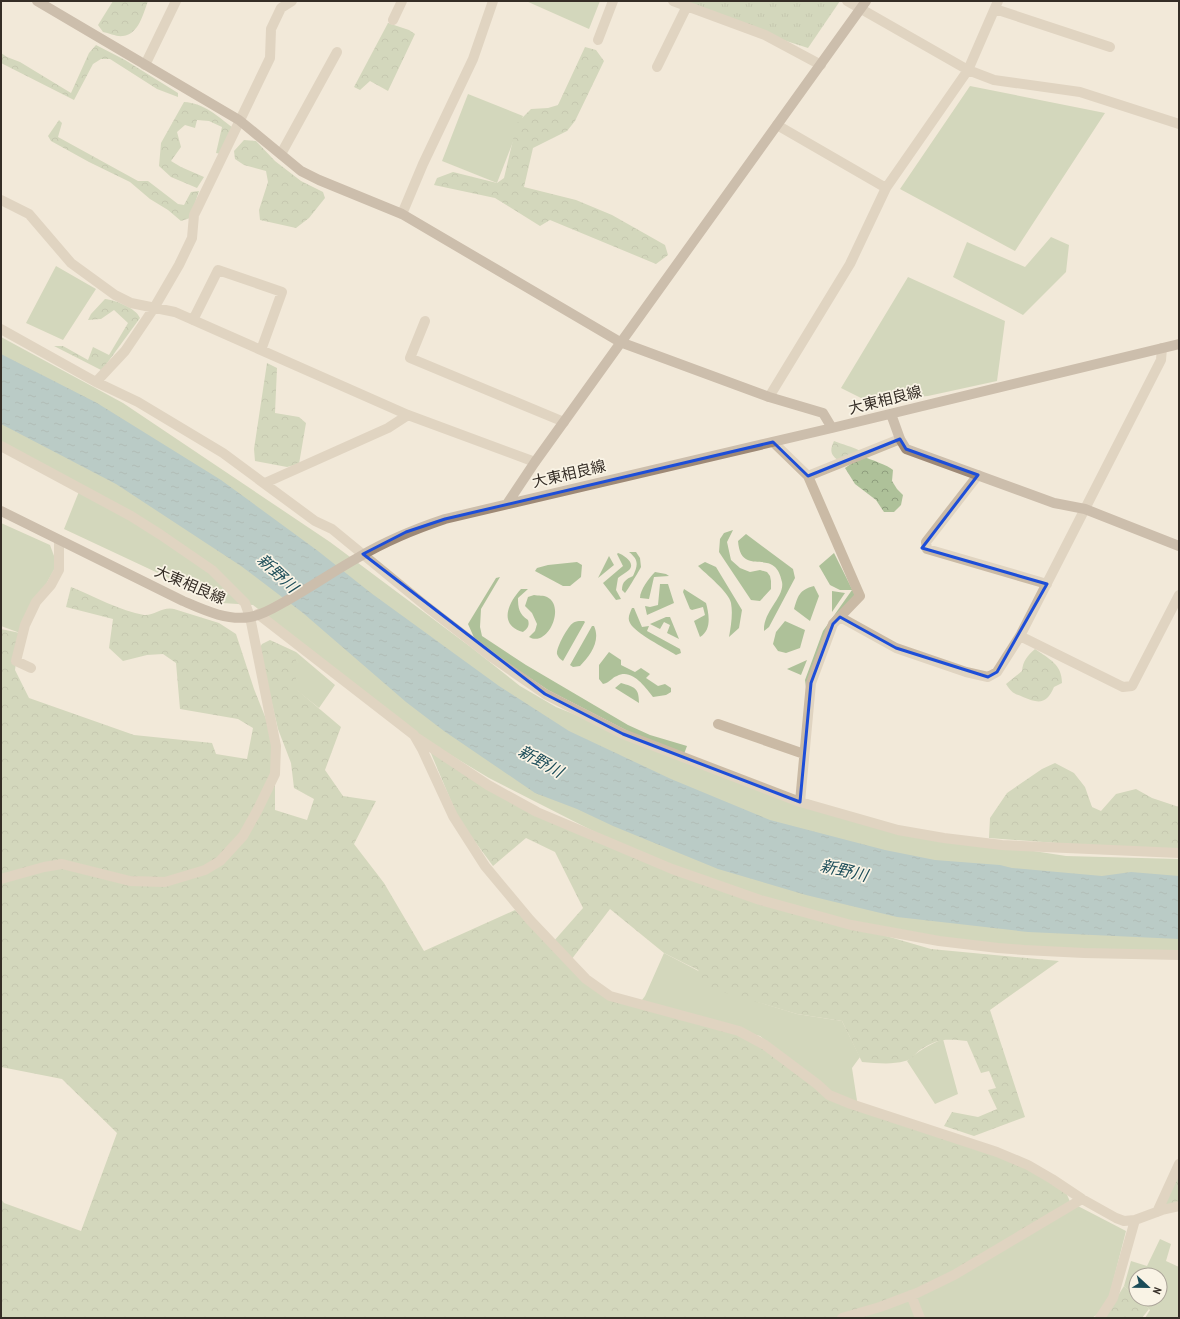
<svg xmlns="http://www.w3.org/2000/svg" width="1180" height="1319" viewBox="0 0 1180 1319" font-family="'PT Sans Narrow','Noto Sans JP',sans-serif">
	<defs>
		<pattern id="forest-crowns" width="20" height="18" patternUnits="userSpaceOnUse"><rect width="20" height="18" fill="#aec199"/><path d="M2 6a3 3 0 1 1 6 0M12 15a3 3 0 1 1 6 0" fill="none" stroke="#8e9d7d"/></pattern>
		<pattern id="park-tufts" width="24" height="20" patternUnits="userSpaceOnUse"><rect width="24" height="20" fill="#aec199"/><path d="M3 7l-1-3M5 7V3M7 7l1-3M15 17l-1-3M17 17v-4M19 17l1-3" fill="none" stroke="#8e9d7d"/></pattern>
		<pattern id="water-ripples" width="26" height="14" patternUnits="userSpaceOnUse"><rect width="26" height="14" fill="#77a6af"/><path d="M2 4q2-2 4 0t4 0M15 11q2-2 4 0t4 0" fill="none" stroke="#62888e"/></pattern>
	</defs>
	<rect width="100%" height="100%" fill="#f2e9d9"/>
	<path fill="#aec199" d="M526,1H600L589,29Z
		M970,86L1105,113L1015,251L900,189Z
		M468,94L523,116L497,183L442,161Z
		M1051,237L1069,245L1066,272L1023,315L953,277L967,242L1025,267Z
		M56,266L96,289L63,340L26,323Z
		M908,277L1005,321L997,381L928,396L867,401L841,388Z
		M1,337L123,403L330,542L472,648L520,686L556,707L679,756L898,830L1066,856L1179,859V950H1024L855,926L650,860L489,778L419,736L381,707L253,605L222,603L64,529L80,489L1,445Z
		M1,523L50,545L57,564L20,633L1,626Z
		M733,530L727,542L731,560L740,568L750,572L760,570L767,572L770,576L771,581V589L760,601L751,600L719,552L720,539L724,533Z
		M746,534L793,569L795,578L769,627L764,631C763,611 785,597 782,582C775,544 741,580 738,541Z
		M629,552H636L640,558L641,567C639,571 627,591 625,593L622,590C622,582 626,579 633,576C638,565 639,560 629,552Z
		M618,553C624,555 636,563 629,570C626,573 621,575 618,578L616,590L621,599L616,600L603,583L623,566L617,554Z
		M834,553L857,599L833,624L807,694L805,680L823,631L852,590H840L830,585L819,566Z
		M609,556L614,565L598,578Z
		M577,562L582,565L581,577L570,586H563L535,571L537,568L548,565Z
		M705,562L716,567L742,610L739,628L729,637C731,626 733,614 731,603C729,592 706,574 698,566Z
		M655,572L666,574L669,576L654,577L649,599L640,598C640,590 649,578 655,572Z
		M500,577L481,609L480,627L482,636L526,665L628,725L650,735L687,746L684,754L653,744L548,690L476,642L468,624L496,578Z
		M660,584H668L674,603L647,615L645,606L650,607L658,605Z
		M814,586L819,596L810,621L794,609C798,596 799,590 814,586Z
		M521,589H528L518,598C518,608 519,614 528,620C530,626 527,629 523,632C498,625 508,603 521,589Z
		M684,589L706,603C709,614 712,630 700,637L694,621L705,615L703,607L692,610L690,609L683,592Z
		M832,591L845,593L832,612Z
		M534,595C538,596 544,595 547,597C566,606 548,648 529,637L535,631L537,624L532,613L525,606L528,597Z
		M632,608H634L642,627L649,626L647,631L680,649L681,653L676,655C665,648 635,633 630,623C627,618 630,613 632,608Z
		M666,617H670L679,639L667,633L670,625L664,622L660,629L650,624Z
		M579,621H584L585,622L563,661C560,659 558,657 557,654C556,648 568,626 573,623C574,622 577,621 579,621Z
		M785,621L805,630L800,648L786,653L778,651L773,644L776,632Z
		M592,626H594C601,641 590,656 580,666L573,667L570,665Z
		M296,652L335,685L319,708L295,689Z
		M609,652L621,660V665L635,672L641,668L650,674L646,678L658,686L665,684L671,688V692L666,695L653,697C645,687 632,668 617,676C611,678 611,682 603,684L599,679V665Z
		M807,660L801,675L787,669Z
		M621,683C635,687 639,688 639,703L615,688Z
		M664,953L758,1002L797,1014L842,1021L860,1057L852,1068L858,1107L825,1090L760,1036L639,1004L645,996Z
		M943,1039L958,1094L935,1104L907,1061C918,1051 929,1045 943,1039Z
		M1074,1204L1126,1231L1106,1309L1092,1318H863Z
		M1160,1239L1171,1244L1166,1261L1179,1267V1318H1145L1150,1310L1138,1299H1160V1275H1136V1297L1124,1286L1131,1261L1147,1266Z"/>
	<path fill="url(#forest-crowns)" d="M113,1H148C143,14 139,34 123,36C117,37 109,33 103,32L98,25Z
		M388,23L409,30L415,34L388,91L370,81L360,90L354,87Z
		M96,45L125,60L178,93V97L157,89L110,59H101L93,64L74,100L1,63V53L7,57L20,62L71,93L89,53Z
		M585,47L596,50L604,61L575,121L567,131L533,148L524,187L576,200L612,215L665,245L668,255L656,264L550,220L540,226L495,198L434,185L437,178L453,172L497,183L504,178L517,123L531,109L548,108L558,105Z
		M184,102C204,103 217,116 232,127L221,154L216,153L222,127L209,121L197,120L195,128L185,125L177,132L181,147L171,161L181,167L204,177L197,188L171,177L159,166L161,143Z
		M59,120L62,123L58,137L138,181H148L178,204L184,205L191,192L199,191L190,218L181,221L168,210L150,199L130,182L89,162L51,141L48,136Z
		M244,140L256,141L275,161L301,181L323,192L325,198L309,218L296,228L260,220L259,210L268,182L266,171L244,165L235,159L234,151Z
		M105,299C115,300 136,308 140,318L105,366L101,370L54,346H63L88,360L93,347L109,355L128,323L114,310L101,319L88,320L91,314Z
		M267,363L277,368L275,413L299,417L306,423L299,464L287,467L255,461L254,449Z
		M834,441C843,445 852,446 860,451L840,462C831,455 829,452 834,441Z
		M862,456C871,460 888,465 893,470L892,481L897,489L903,495L901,505L894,512H884L876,500L855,484L845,468Z
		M71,587C93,596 121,611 144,615C154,616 163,606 174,609L219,623L236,634L254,689L272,734L275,774V810L307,820L314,799L294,788L291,763L278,729L259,649L262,644L270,640L296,652V689L341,727L325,770L343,796L376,801L354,844L384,883L424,951L515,910L566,957L553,942L583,908L555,852L526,838L493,866L459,820L430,751L529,808L634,853L800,911L931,949L1059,961L990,1010L1025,1117L974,1136L944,1126L952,1112L978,1117L997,1109L988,1090L996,1088L989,1071L981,1073L967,1041C945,1039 939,1038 920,1050C915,1054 911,1060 905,1061C891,1065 877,1063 862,1062L842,1021L797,1014L706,987L698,970L664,953L610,909L571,960L610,996L739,1031L841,1100L986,1150L1039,1173L1065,1190L1071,1204L911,1294L864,1318H1V1199L4,1203L81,1231L117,1133L62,1079L1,1067V629L20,633L15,670L29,698L134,735L212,743L216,754L247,759L253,728L238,719L180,709L176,663L163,654L147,655L123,661L109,648L113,619L66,607Z
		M1035,649C1049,659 1062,664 1062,683L1054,687C1047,704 1039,704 1023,697C1013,693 1012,693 1006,684L1022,671C1023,661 1027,656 1035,649Z
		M1055,763L1074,773L1085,787L1092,807L1101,811L1116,794L1136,789L1152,798L1179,807V852L989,838L990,818L1007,793L1042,769Z
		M1179,1170V1206L1163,1204Z
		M1124,1286L1136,1297V1299H1138L1149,1309L1142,1318H1104Z"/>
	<path fill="url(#park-tufts)" d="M673,1H840L808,48L761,33Z"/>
	<path fill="url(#water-ripples)" d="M1,354L97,403L221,480L318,551L371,593L499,686L569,731L671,779L770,820L885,850L935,860L1000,865L1012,868L1102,876L1131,872L1179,876V939L1028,932L897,917L806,895L718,869L613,826L577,809L535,793L444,731L406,702L303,613L241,566L116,484L1,424Z"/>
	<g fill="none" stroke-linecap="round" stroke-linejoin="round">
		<path stroke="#cabaa5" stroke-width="10" d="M673,1L765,35L821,65
			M847,1L968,70L994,80L1080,92L1179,124
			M995,9L1110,47
			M393,20L402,1
			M598,40L613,1
			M145,65L176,1
			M657,67L687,6
			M777,125L886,188L968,70L998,1
			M281,154L337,52
			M1,200L29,214L71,263L115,295L131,303L175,312L408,415L535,462
			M402,214L423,164L473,59L493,1
			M193,320L218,270L282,292L261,350
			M425,321L410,358L564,422
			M1,329L96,382L138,402L223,453L315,521L332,529L427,607L493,658L545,694L623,734L800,802L898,830L944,838L1002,845L1179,853
			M96,382L125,351L154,308L179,265L192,238L194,215L198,207L270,58L271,29L281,8L292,1
			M769,397L850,264L886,188
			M773,442L808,476L860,596L833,624L811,683L800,802
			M1,446L131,516L161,535L212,570L245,603L250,617L276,746L275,774L257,811L243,836L220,861L205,870L165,882L130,881L62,864L44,867L1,879
			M978,475L926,542L927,549L1047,584
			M808,476L900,439
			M265,483L388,428L408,415
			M258,614L414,735L422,749L453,816L485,866L530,920L586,979L610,996L739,1031L765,1045L817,1084L829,1095L851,1104L997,1152L1028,1165L1052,1179L1082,1199L1116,1218L1124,1221L1135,1220L1162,1210L1179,1206
			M840,617L896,648L966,672L988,677L997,672L1020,636L1161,360L1162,348
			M1020,636L1123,687L1132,686L1179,595
			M31,668L16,661L25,625L36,602L51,585L59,570V540
			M718,724L804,754
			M417,738L488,785L537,812L672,869L760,900L851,925L939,941L998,948L1024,950L1084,953L1179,955
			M1157,1212L1179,1164
			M911,1295L920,1318
			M842,1318L880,1307L917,1293L954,1275L1082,1199
			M1100,1318L1113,1298L1135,1220"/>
		<path stroke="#9e8976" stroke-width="10" d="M37,1L239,120L301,171L319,180L402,214L620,342L769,397L823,413L832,428
			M891,414L900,439L906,449L1054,503L1085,509L1179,546
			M507,504L535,462L866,1
			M1,511L183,601C204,610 227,621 250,617C263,615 275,607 286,601C311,587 334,571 359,557C386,541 415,529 445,519L832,428L1179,344"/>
	</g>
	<path d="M0 0H1180V1319H0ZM900,439L906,449L978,475L922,548L1047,584L997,672L988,677L896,648L840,617L833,624L811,683L800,802L623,734L545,694L363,554L406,532L445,519L773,442L808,476Z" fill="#f2e9d9" fill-opacity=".55" fill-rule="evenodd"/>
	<path fill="none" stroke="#1d4ed8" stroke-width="3" stroke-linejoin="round" d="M900,439L906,449L978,475L922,548L1047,584L997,672L988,677L896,648L840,617L833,624L811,683L800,802L623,734L545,694L363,554L406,532L445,519L773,442L808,476Z"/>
	<g text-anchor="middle" stroke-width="3.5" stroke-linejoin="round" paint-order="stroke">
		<g font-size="15" fill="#352d26" stroke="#f9f3e5">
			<text transform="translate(885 400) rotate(-14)" y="5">大東相良線</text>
			<text transform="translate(569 474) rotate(-13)" y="5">大東相良線</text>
			<text transform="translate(190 585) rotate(23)" y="5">大東相良線</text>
		</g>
		<g font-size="16" font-style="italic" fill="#1b4c58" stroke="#f9f3e5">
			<text transform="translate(278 573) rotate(43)" y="6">新野川</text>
			<text transform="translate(541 761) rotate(29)" y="6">新野川</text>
			<text transform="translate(844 870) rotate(13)" y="6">新野川</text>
		</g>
	</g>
	<rect width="1180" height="1319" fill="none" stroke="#352d26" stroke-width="4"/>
	<g transform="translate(1148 1287) rotate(112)"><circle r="19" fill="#f9f3e5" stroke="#aba499"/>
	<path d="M0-3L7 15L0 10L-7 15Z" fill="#1b4c58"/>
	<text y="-6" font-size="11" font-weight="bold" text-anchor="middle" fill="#352d26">N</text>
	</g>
</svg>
